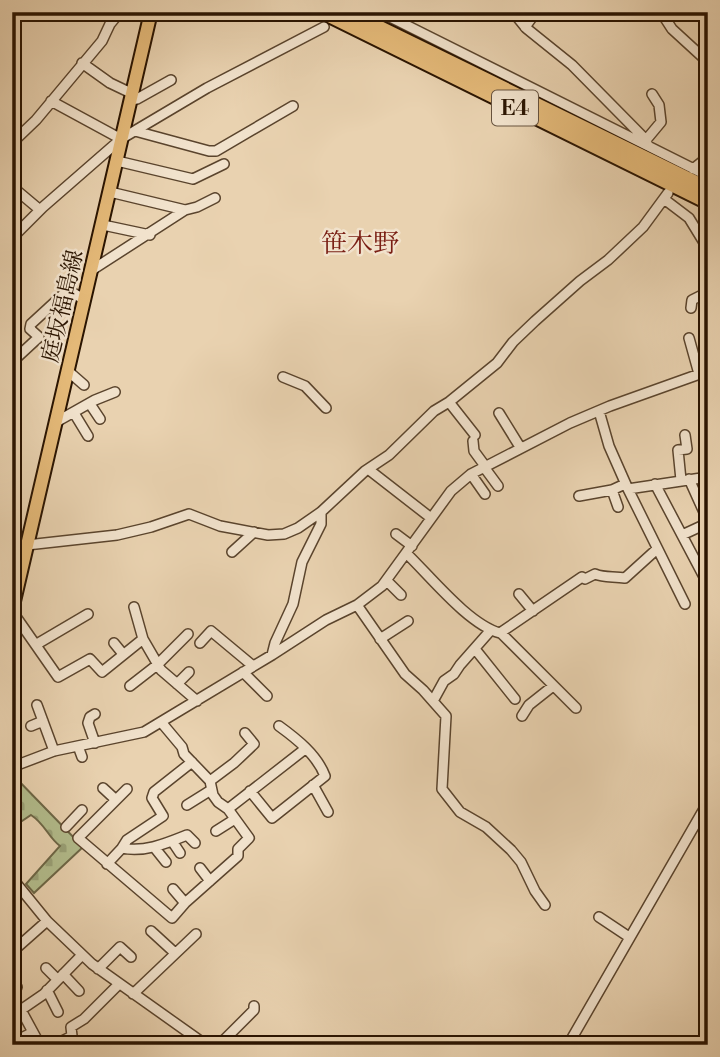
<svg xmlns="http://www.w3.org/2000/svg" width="720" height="1057" viewBox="0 0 720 1057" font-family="'Libre Bodoni','Noto Serif JP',serif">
	<defs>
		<pattern id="cemetery-stones" width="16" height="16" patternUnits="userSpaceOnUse" patternTransform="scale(1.75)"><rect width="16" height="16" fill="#b3bd8d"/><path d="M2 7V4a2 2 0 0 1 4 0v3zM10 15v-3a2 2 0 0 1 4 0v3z" fill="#9aa278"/></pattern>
	</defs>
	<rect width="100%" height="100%" fill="#e9d2b0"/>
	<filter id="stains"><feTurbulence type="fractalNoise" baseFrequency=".00286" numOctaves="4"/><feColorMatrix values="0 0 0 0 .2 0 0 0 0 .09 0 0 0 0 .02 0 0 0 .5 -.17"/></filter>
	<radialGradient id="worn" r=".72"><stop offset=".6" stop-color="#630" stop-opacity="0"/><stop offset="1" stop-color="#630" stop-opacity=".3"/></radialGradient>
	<path fill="url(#cemetery-stones)" stroke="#6e6847" stroke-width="2" d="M12,774L83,847L34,893L26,884L60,846C48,837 45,824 31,815L19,823L12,817Z"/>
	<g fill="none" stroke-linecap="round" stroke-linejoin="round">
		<defs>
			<path id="minor" d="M380,12L708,176
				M513,12L526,28L572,65L646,140L648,146
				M661,12L672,29L708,62
				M525,27L536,12
				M82,63L110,83L131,93
				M130,100L137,99L171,80
				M51,101L121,139
				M135,131L209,151H216L293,106
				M646,140L661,122L659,105L652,94
				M12,143L36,120L102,41L110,24L120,12
				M117,161L193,179L224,164
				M693,169L708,157
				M15,189L40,210
				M110,192L185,210L197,207L215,198
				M664,199L689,218L708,249
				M103,225L150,235
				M12,238L43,207L121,139L207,88L324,27
				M92,270L185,210
				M691,308L692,300L708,292
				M689,338L699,374
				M12,362L39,337L30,329L31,324L68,290L85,300
				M68,371L84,385
				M283,377L305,386L326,408
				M449,402L475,435
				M90,404L100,419
				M599,411L609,446L628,489L708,477
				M74,413L88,436
				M499,413L520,447
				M56,422L95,400L115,392
				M473,441L474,451L485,466
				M484,467L498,486
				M368,469L431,518
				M471,474L485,494
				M689,479L708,521
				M681,480L678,450L687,449L685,435
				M655,484L703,575
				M628,489L685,604
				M612,490L618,507
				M579,496L612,490L625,484
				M396,534L412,546
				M682,535L708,523
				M27,545L117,535L151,527L189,514L220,526L268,535L284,534L298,528L321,512L365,471L389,455L434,411L449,402L497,363L513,342L535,321L580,281L608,260L643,227L668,193
				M232,552L254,532
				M407,554C430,576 469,625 500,633L582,577L585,579L595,574C604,578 614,576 625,578L657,549
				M387,581L401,595
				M519,594L533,611
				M357,605L405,674L423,690L446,716L442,789L460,812L486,827L511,850L521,862L535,891L545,905
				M134,607L143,639L161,670L197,701
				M12,611L58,677L90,659L102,672L143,639
				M501,633L576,708
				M380,639L408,621
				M114,643L123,654
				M200,643L211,631L253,666
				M37,644L88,614
				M475,649L515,699
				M272,655L275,643L293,604L302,562L321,524V512
				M243,672L267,696
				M177,684L189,672
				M130,686L157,665L188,634
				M433,701L444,681L454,674L460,665L490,631
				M37,705L54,751
				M522,716L529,705L553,686
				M31,726L43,721
				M95,743L88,723L90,717L95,714
				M78,746L82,757
				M12,767L54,751L144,732L272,655L326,620L357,605L382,586L451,491L471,474L570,423L610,406L708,371
				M210,781L234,763L254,744L245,733
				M313,785L328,812
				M103,788L116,800
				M127,789L78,838L172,918L185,903L238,856V849L249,838L228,809L218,802L213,795L210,781L184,754L182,747L161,722
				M250,791L272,818L325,776C317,755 297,739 279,726
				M187,805L211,790
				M228,809L305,749
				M66,827L82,810
				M216,831L235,819
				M172,841L180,853
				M154,847L166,862
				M122,848L127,840L163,816L152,798L154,792L192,762
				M107,864L122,848C144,853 167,843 187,835L195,843
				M200,868L210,881
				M12,878L47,921L92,964L206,1045
				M173,889L185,903
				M599,917L629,937
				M151,931L175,953
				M12,952L47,921
				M46,968L57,979
				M98,969L120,947L131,957
				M63,974L79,991
				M47,990L58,1012
				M12,991L17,987
				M133,994L196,934
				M21,1010L40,1045
				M12,1016L44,994L82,955
				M12,1043L33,1032
				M54,1045L72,1036L71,1027L84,1019L119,984
				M219,1045L254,1010V1006
				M568,1045L708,802"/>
			<path id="major" d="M12,610L151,12"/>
			<path id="highway" d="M323,12L708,202
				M347,12L708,189"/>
		</defs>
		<use href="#minor" stroke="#5a442d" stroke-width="12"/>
		<use href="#major" stroke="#2a1401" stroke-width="16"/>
		<use href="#highway" stroke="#2a1401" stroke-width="18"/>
		<use href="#minor" stroke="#f1e2cc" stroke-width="9"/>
		<use href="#major" stroke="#e4b978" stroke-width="12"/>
		<use href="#highway" stroke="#e4b978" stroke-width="14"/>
	</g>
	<g text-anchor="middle" stroke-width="5" stroke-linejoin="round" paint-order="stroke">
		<rect fill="#f1e2cc" stroke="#66523e" stroke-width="2" x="492" y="90.5" width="46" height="35" rx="5"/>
		<g font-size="21" font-weight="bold" fill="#2a1401">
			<text x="515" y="115">E4</text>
		</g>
		<g font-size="23" fill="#2a1401" stroke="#f1e2cc">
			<text transform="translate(62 306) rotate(-77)" y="8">庭坂福島線</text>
		</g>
		<g font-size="26" fill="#7a1f14" stroke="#f1e2cc">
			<text x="360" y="252">笹木野</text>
		</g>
	</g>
	<rect width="720" height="1057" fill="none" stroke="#e9d2b0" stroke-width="42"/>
	<rect x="14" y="14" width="692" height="1029" fill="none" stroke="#2a1401" stroke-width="3.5"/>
	<rect x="21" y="21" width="678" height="1015" fill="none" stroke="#2a1401" stroke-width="2"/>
	<rect width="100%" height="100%" filter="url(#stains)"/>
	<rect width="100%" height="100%" fill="url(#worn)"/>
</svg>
